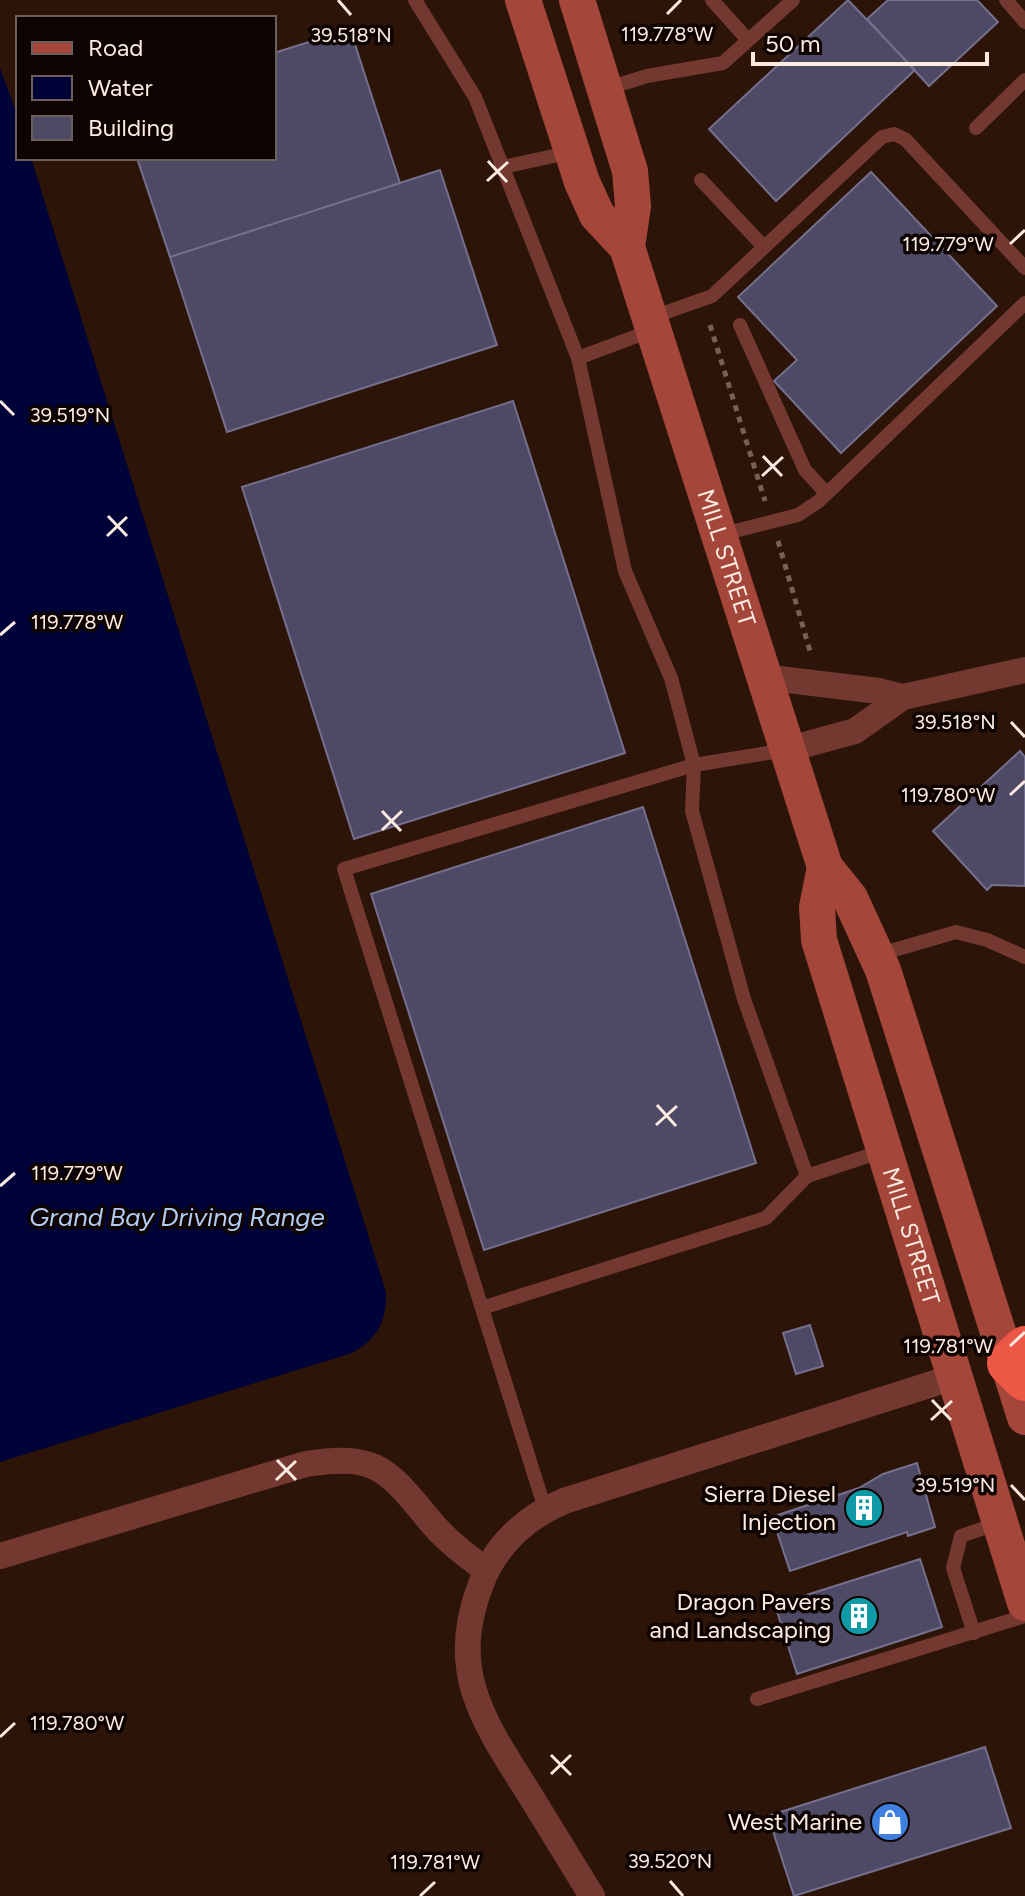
<svg xmlns="http://www.w3.org/2000/svg" width="1025" height="1896" viewBox="0 0 1025 1896" font-family="Figtree,sans-serif">
	<rect width="100%" height="100%" fill="#2d1408"/>
	<path fill="#000337" d="M0,68L18,117V158H31L386,1292C387,1321 377,1340 352,1353L0,1462Z"/>
	<path fill="#4e4965" stroke="#74708d" stroke-width="2" d="M848,0L915,70L776,201L709,129Z
		M888,0H977L998,22L929,86L867,19Z
		M350,29L400,183L170,257L137,158H274V53Z
		M440,170L497,345L227,432L170,257Z
		M871,172L997,306L841,453L774,381L797,360L738,297Z
		M513,401L625,753L354,839L242,487Z
		M1020,751L1025,757V886L992,885L987,890L933,831Z
		M643,807L756,1163L484,1250L371,894Z
		M810,1325L823,1366L796,1374L783,1333Z
		M917,1463L935,1527L908,1536L907,1532L790,1571L772,1517L859,1488L883,1474Z
		M920,1559L942,1627L797,1674L775,1605Z
		M985,1747L1011,1828L794,1896L768,1816Z"/>
	<g fill="none" stroke-linecap="round" stroke-linejoin="round">
		<path stroke="#776055" stroke-width="5" stroke-dasharray="6 6" stroke-linecap="butt" d="M710,325L765,501
			M778,541L810,651"/>
		<path stroke="#733930" stroke-width="14" d="M415,0L475,97L578,358
			M712,0L748,40
			M1006,0L1025,22
			M605,89L647,76L723,63L793,0
			M976,128L1025,80
			M503,167L572,152
			M701,180L764,247
			M650,318L712,296L882,137L894,134L905,139L1025,268
			M740,325L805,470L826,493
			M653,330L578,358L625,571L671,678L694,765L786,750
			M719,535L798,515L819,501L1025,303
			M877,955L956,932L987,940L1025,957
			M485,1307L766,1218L807,1176L883,1151
			M545,1509L344,869L694,765L692,811L744,999L807,1176
			M974,1633L953,1568L961,1536L999,1523
			M757,1699L1025,1616"/>
		<path stroke="#733930" stroke-width="26" d="M763,677L879,691L903,697
			M786,750L855,731L903,697L1025,670
			M0,1556L306,1464C373,1454 385,1466 426,1516C443,1538 464,1554 486,1570
			M592,1896C570,1860 547,1823 525,1787C481,1718 448,1668 481,1584C496,1544 525,1518 564,1501L954,1377"/>
		<g stroke="#a4463a" stroke-width="36">
			<path d="M523,0L582,182L597,215L627,247"/>
			<path id="s1" d="M577,0L630,171L633,206L627,247L825,867L850,898L883,970L1025,1417"/>
			<path id="s2" d="M825,867L817,907L819,940L1025,1603"/>
		</g>
		<path stroke="#ec5746" stroke-width="44" d="M1025,1348L1009,1363L1025,1379"/>
	</g>
	<path fill="none" stroke="#fdebe2" stroke-width="3" d="M338,0L351,15M667,14L681,0M488,161L507,182M487,181L508,162M1010,244L1025,230M0,401L14,415M763,456L782,476M762,476L783,457M108,516L127,536M107,536L127,517M0,635L15,622M1011,722L1025,737M1010,795L1025,781M382,811L401,831M382,830L402,811M657,1105L676,1126M656,1125L677,1106M0,1186L15,1173M1010,1346L1025,1332M932,1400L951,1420M931,1420L952,1401M277,1460L296,1480M276,1480L296,1461M1011,1485L1025,1500M0,1737L15,1723M551,1755L571,1775M551,1774L571,1755M670,1881L683,1896M420,1896L435,1882"/>
	<defs>
		<symbol id="building-disc" viewBox="-11 -11 22 22"><circle r="9.5" fill="#0f9aa8" stroke="#0d0402"/><path d="M-4-6H4V6H1V3H-1V6H-4ZM-2.5-4.3h1.7v1.8h-1.7ZM.8-4.3h1.7v1.8H.8ZM-2.5-1h1.7V.8h-1.7ZM.8-1h1.7V.8H.8Z" fill="#fff"/></symbol>
		<symbol id="shop-disc" viewBox="-11 -11 22 22"><circle r="9.5" fill="#3f7fe0" stroke="#0d0402"/><path d="M-5-2.5h2.3a2.7 3.5 0 0 1 5.4 0H5L5.5 6h-11ZM-1.5-2.5h3a1.5 2.3 0 0 0-3 0Z" fill="#fff"/></symbol>
	</defs>
	<g fill-rule="evenodd">
		<use href="#building-disc" x="842" y="1486" width="44" height="44"/>
		<use href="#building-disc" x="837" y="1594" width="44" height="44"/>
		<use href="#shop-disc" x="868" y="1800" width="44" height="44"/>
	</g>
	<g text-anchor="middle" stroke-width="7" stroke-linejoin="round" paint-order="stroke">
		<g font-size="24" fill="#fdebe2" stroke="#0d0402">
			<text dy="8" stroke="none"><textPath href="#s1" startOffset="582">MILL STREET</textPath></text>
			<text dy="8" stroke="none"><textPath href="#s2" startOffset="384">MILL STREET</textPath></text>
		</g>
		<g font-size="24" fill="#fdebe2" stroke="#0d0402" text-anchor="end">
			<text x="836" y="1502">Sierra Diesel<tspan x="836" dy="28">Injection</tspan></text>
			<text x="831" y="1610">Dragon Pavers<tspan x="831" dy="28">and Landscaping</tspan></text>
			<text x="862" y="1830">West Marine</text>
		</g>
		<g font-size="26" font-style="italic" fill="#b3ccf4" stroke="#0d0402">
			<text x="177" y="1226">Grand Bay Driving Range</text>
		</g>
	</g>
	<g font-size="20" text-anchor="middle" fill="#fdebe2" stroke="#0d0402" stroke-width="7" stroke-linejoin="round" paint-order="stroke">
		<text x="667" y="41">119.778°W</text>
		<text x="351" y="42">39.518°N</text>
		<text x="948" y="251">119.779°W</text>
		<text x="70" y="422">39.519°N</text>
		<text x="77" y="629">119.778°W</text>
		<text x="955" y="729">39.518°N</text>
		<text x="948" y="802">119.780°W</text>
		<text x="77" y="1180">119.779°W</text>
		<text x="948" y="1353">119.781°W</text>
		<text x="955" y="1492">39.519°N</text>
		<text x="77" y="1730">119.780°W</text>
		<text x="670" y="1868">39.520°N</text>
		<text x="435" y="1869">119.781°W</text>
	</g>
	<rect x="16" y="16" width="260" height="144" fill="#0d0402" stroke="#6d605c" stroke-width="2"/>
	<rect x="32" y="42" width="40" height="12" fill="#a4463a" stroke="#6d605c" stroke-width="2"/>
	<text x="88" y="56" font-size="24" fill="#fdebe2">Road</text>
	<rect x="32" y="76" width="40" height="24" fill="#000337" stroke="#6d605c" stroke-width="2"/>
	<text x="88" y="96" font-size="24" fill="#fdebe2">Water</text>
	<rect x="32" y="116" width="40" height="24" fill="#4e4965" stroke="#6d605c" stroke-width="2"/>
	<text x="88" y="136" font-size="24" fill="#fdebe2">Building</text>
	<path d="M753 52v12h234v-12" fill="none" stroke="#fdebe2" stroke-width="4"/>
	<text x="765" y="52" font-size="24" fill="#fdebe2" stroke="#0d0402" stroke-width="6" paint-order="stroke">50 m</text>
</svg>
